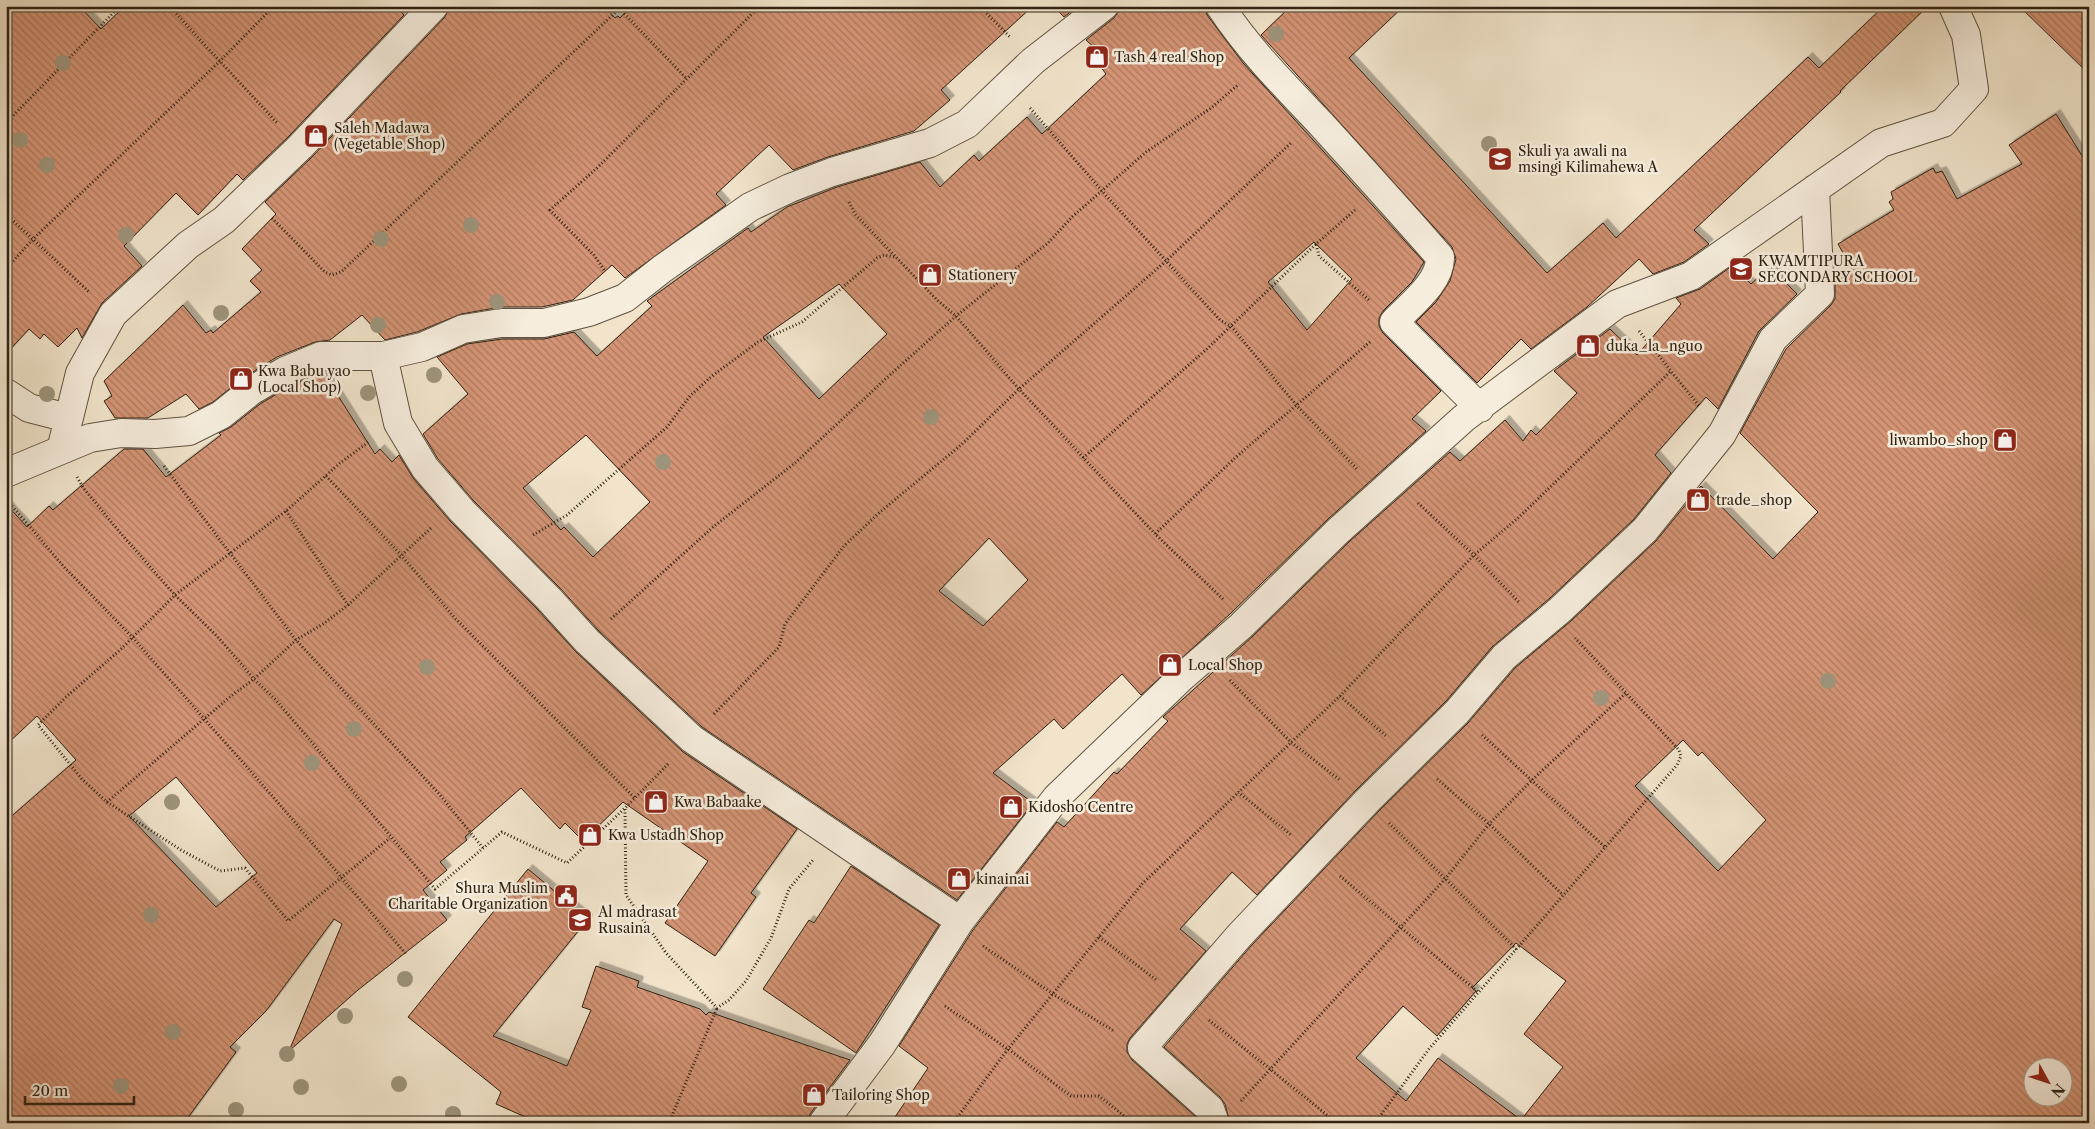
<svg xmlns="http://www.w3.org/2000/svg" width="2095" height="1129" viewBox="0 0 2095 1129" font-family="'Libre Caslon Text',serif">
	<defs>
		<pattern id="building-back-hatch" width="6" height="6" patternUnits="userSpaceOnUse" patternTransform="scale(1.25)"><rect width="6" height="6" fill="#d49475"/><path d="M-1 5l2 2M0 0l6 6M5-1l2 2" fill="none" stroke="#ac785f"/></pattern>
		<filter id="shadow"><feDropShadow dx="4.5" dy="-4.5" stdDeviation="0" flood-color="#0004"/></filter>
	</defs>
	<rect width="100%" height="100%" fill="#f1e4cb"/>
	<filter id="stains"><feTurbulence type="fractalNoise" baseFrequency=".004" numOctaves="4"/><feColorMatrix values="0 0 0 0 .2 0 0 0 0 .09 0 0 0 0 .02 0 0 0 .5 -.17"/></filter>
	<radialGradient id="worn" r=".72"><stop offset=".6" stop-color="#630" stop-opacity="0"/><stop offset="1" stop-color="#630" stop-opacity=".3"/></radialGradient>
	<path fill="url(#building-back-hatch)" stroke="#2f2212" fill-rule="evenodd" filter="url(#shadow)" d="M6,6H79L101,29L125,6H395L404,15L289,136L243,180L237,174L198,215L176,193L124,246L142,266L102,303L82,338L77,328L58,347L44,334L40,339L29,329L6,354Z
		M450,6H604L615,18L618,16L620,18L631,6H1033L941,90L950,100L914,131L828,157L793,170L769,145L716,194L726,205L625,278L612,265L573,300L542,307H501L461,314L417,332L385,340L362,315L330,340L315,342L277,357L243,378L213,402L199,409L186,394L148,418H115L104,401L112,396L104,381L183,305L206,333L211,330L213,333L261,292L250,281L262,270L242,249L276,214L265,202L311,158L445,17Z
		M1053,6H1078L1064,17Z
		M1119,6H1205L1207,15L1243,63L1424,262L1412,282L1383,311L1379,318V326L1383,333L1441,391L1412,419L1426,431L1328,519L1230,614L1141,695L1122,674L1063,729L1054,719L993,773L1033,803L957,900L702,727L598,630L560,588L473,500L438,459L423,434L468,394L437,357L467,344L502,339H544L574,332L597,356L652,306L647,301L748,228L751,232L787,207L837,187L920,162L940,187L974,155L979,161L1027,117L1042,134L1106,74L1091,54L1097,50L1086,40L1114,18L1118,12ZM1314,242L1352,279L1307,330L1268,282ZM839,284L887,334L819,399L763,337ZM586,435L650,502L593,557L564,527L561,530L523,488ZM989,538L1028,580L983,626L939,591Z
		M1291,6H1404L1349,58L1547,273L1603,223L1616,238L1808,57L1819,68L1884,6H1928L1840,91L1841,92L1694,230L1709,244L1684,262L1653,274L1639,259L1587,307L1531,349L1521,339L1477,383L1416,322L1436,302L1450,281L1456,259L1452,247L1261,35Z
		M2019,6H2089V74Z
		M2056,114L2089,167V1123H1230L1225,1104L1220,1097L1164,1047L1251,946L1378,812L1468,723L1515,668L1571,621L1656,541L1701,486L1773,559L1818,512L1740,433L1786,349L1831,305L1835,299V284L1852,269L1838,244L1894,210L1889,202L1893,199L1891,192L1933,168L1936,173L1942,171L1957,199L2022,164L2009,145ZM1683,740L1698,756L1702,752L1766,820L1718,871L1635,786ZM1516,943L1566,981L1524,1034L1563,1067L1521,1120L1438,1058L1406,1101L1356,1058L1403,1006L1437,1036L1476,991L1472,988ZM2032,1066H2062V1096H2032Z
		M1732,266L1751,284L1770,267L1797,294L1759,331L1718,409L1706,397L1655,455L1671,473L1634,519L1550,598L1492,647L1446,701L1356,790L1257,895L1232,872L1180,929L1206,951L1130,1038L1127,1044V1052L1132,1060L1197,1118L1198,1123H891L928,1068L899,1046L973,930L1057,822L1064,827L1114,772L1117,774L1168,721L1163,717L1252,637L1349,542L1450,452L1460,461L1505,420L1523,441L1531,430L1536,435L1577,393L1554,371L1610,329L1637,355L1681,304L1676,298L1700,289Z
		M323,372L375,454L380,449L392,462L399,455L413,478L450,521L538,610L576,652L683,752L797,829L751,893L756,897L715,956L665,923L708,861L623,802L583,841L565,823L560,829L521,788L465,837L467,840L440,862L447,870L423,890L447,920L358,990L289,1051L342,924L334,919L266,1011L230,1047L236,1052L184,1123H6V821L76,760L37,716L6,745V504L27,527L49,506L53,510L124,449H143L166,477L221,435L219,433L231,427L260,404L292,385ZM176,777L257,873L216,907L129,816Z
		M851,866L939,925L856,1053L763,989L809,920L814,923Z
		M528,869L588,919L493,1036L567,1066L591,1010L582,1007L596,966L639,981L637,987L700,1009L706,1015L709,1012L850,1060L810,1114L808,1123H539L496,1104L501,1092L408,1017Z"/>
	<g fill="none" stroke-linecap="round" stroke-linejoin="round">
		<defs>
			<path id="street" d="M1220,6C1249,50 1285,86 1321,124C1361,168 1401,212 1440,257C1441,282 1410,305 1394,322L1480,408
				M383,356L398,423L425,468L462,511L549,599L587,641L692,739L960,921
				M6,393L29,408L68,418
				M61,450L80,373L113,314L188,245L224,220L250,195L300,147L434,6
				M6,473L90,438L121,433L155,434L189,431L221,415L251,391L285,371L321,356H383L422,347L463,329L501,323H544L589,312L625,298L662,269L750,207L790,188L832,172L930,143L967,124L1033,61L1104,6
				M823,1123L882,1044L960,921L1057,797L1181,678L1241,626L1338,531L1464,418L1617,304L1691,276L1881,143L1943,123L1974,89L1966,35L1953,6
				M1215,1123L1210,1109L1142,1048L1239,936L1367,801L1457,712L1504,657L1560,610L1645,530L1722,434L1773,339L1820,294L1815,189"/>
		</defs>
		<use href="#street" stroke="#605240" stroke-width="30"/>
		<path stroke="#2f2212" stroke-width="3" stroke-dasharray="1 2.5" stroke-linecap="butt" d="M169,6L277,123
			M617,6L687,79
			M979,6L1010,37
			M1030,108L1102,191L1220,320L1231,326L1297,406L1358,470
			M6,113L11,118
			M6,123L120,6
			M849,202L855,214L937,300L956,316L1019,389L1155,534
			M1355,210L1316,244L1319,256L1369,300
			M6,214L89,292
			M272,218L325,272L332,275L341,272L622,6
			M6,269L33,239L220,61L274,6
			M604,270L594,255L550,210L597,168L760,6
			M1639,331L1699,406
			M1083,458L1208,348L1316,244
			M164,466L296,640L440,795L483,848
			M326,476L402,556L455,618L635,798
			M77,477L84,489L123,536L175,595L217,636L254,679L276,700L435,889L502,832L567,863L625,808L669,763
			M1418,503L1474,555L1519,602
			M12,506L65,568L133,638L275,799L406,954
			M286,511L348,605L323,624L296,640L254,679L231,696L107,802L82,779L38,725L66,697L120,650L175,595L286,511L340,463L370,441
			M533,535L567,515L667,427L690,396L712,376L758,342L802,322L877,258L884,255L895,257
			M1223,599L1155,534L1236,457L1370,342
			M348,605L432,527
			M611,619L713,527L795,463L892,373L956,316L1048,243L1072,217L1146,152L1211,108L1239,84
			M1230,680L1291,742L1341,781
			M1340,696L1386,736
			M714,714L779,647L785,624L844,546L880,512L961,445L1019,389L1166,261L1292,142
			M1482,735L1605,847
			M1437,779L1489,824L1563,895
			M1238,792L1291,835
			M107,802L181,850L220,871L245,868L288,921L390,838
			M625,809L626,895L666,953L717,1008L729,1000L746,981L771,938L789,889L813,860
			M1389,823L1517,950
			M1340,876L1479,993
			M1099,937L1158,981
			M983,946L1053,994L1114,1031
			M945,1006L1008,1049L1071,1096H1099L1133,1123
			M1209,1020L1337,1123
			M1241,1101L1445,879L1489,824L1532,780L1626,693
			M669,1123L717,1008
			M953,1123L1008,1049L1142,884L1340,696L1474,555L1518,518L1671,371
			M1375,1123L1429,1049L1677,765L1681,756L1679,750L1575,638"/>
		<use href="#street" stroke="#f6eddd" stroke-width="28"/>
	</g>
	<g fill="#9d947b">
		<circle cx="1276" cy="34" r="8"/>
		<circle cx="63" cy="63" r="8"/>
		<circle cx="20" cy="140" r="8"/>
		<circle cx="1489" cy="144" r="8"/>
		<circle cx="47" cy="165" r="8"/>
		<circle cx="471" cy="225" r="8"/>
		<circle cx="126" cy="235" r="8"/>
		<circle cx="381" cy="239" r="8"/>
		<circle cx="497" cy="302" r="8"/>
		<circle cx="221" cy="313" r="8"/>
		<circle cx="378" cy="325" r="8"/>
		<circle cx="434" cy="375" r="8"/>
		<circle cx="368" cy="393" r="8"/>
		<circle cx="47" cy="394" r="8"/>
		<circle cx="931" cy="417" r="8"/>
		<circle cx="663" cy="462" r="8"/>
		<circle cx="427" cy="667" r="8"/>
		<circle cx="1828" cy="681" r="8"/>
		<circle cx="1601" cy="698" r="8"/>
		<circle cx="354" cy="729" r="8"/>
		<circle cx="312" cy="763" r="8"/>
		<circle cx="172" cy="802" r="8"/>
		<circle cx="151" cy="915" r="8"/>
		<circle cx="405" cy="979" r="8"/>
		<circle cx="345" cy="1016" r="8"/>
		<circle cx="173" cy="1032" r="8"/>
		<circle cx="287" cy="1054" r="8"/>
		<circle cx="399" cy="1084" r="8"/>
		<circle cx="121" cy="1086" r="8"/>
		<circle cx="301" cy="1087" r="8"/>
		<circle cx="236" cy="1110" r="8"/>
		<circle cx="453" cy="1114" r="8"/>
	</g>
	<defs>
		<symbol id="shop-square" viewBox="-11 -11 22 22"><rect x="-9" y="-9" width="18" height="18" rx="4" fill="#8f2418" stroke="#f6eddd"/><path d="M-5-2.5h2.3a2.7 3.5 0 0 1 5.4 0H5L5.5 6h-11ZM-1.5-2.5h3a1.5 2.3 0 0 0-3 0Z" fill="#fff"/></symbol>
		<symbol id="school-square" viewBox="-11 -11 22 22"><rect x="-9" y="-9" width="18" height="18" rx="4" fill="#8f2418" stroke="#f6eddd"/><path d="M0-5L7-2L0 1L-7-2ZM-4 1L0 2.5L4 1V4Q0 6-4 4Z" fill="#fff"/></symbol>
		<symbol id="civic-square" viewBox="-11 -11 22 22"><rect x="-9" y="-9" width="18" height="18" rx="4" fill="#8f2418" stroke="#f6eddd"/><path d="M-.6-6.5H3V-4.5H.6V-3L4-1V1h2V6H-6V1h2V-1L-.6-3ZM-1.2 2.5V6h2.4V2.5Z" fill="#fff"/></symbol>
		<symbol id="university-square" viewBox="-11 -11 22 22"><rect x="-9" y="-9" width="18" height="18" rx="4" fill="#8f2418" stroke="#f6eddd"/><path d="M0-5L7-2L0 1L-7-2ZM-4 1L0 2.5L4 1V4Q0 6-4 4Z" fill="#fff"/></symbol>
	</defs>
	<g fill-rule="evenodd">
		<use href="#shop-square" x="1083" y="43" width="28" height="28"/>
		<use href="#shop-square" x="302" y="122" width="28" height="28"/>
		<use href="#school-square" x="1486" y="145" width="28" height="28"/>
		<use href="#school-square" x="1727" y="255" width="28" height="28"/>
		<use href="#shop-square" x="916" y="261" width="28" height="28"/>
		<use href="#shop-square" x="1574" y="332" width="28" height="28"/>
		<use href="#shop-square" x="227" y="365" width="28" height="28"/>
		<use href="#shop-square" x="1991" y="426" width="28" height="28"/>
		<use href="#shop-square" x="1684" y="486" width="28" height="28"/>
		<use href="#shop-square" x="1156" y="651" width="28" height="28"/>
		<use href="#shop-square" x="642" y="788" width="28" height="28"/>
		<use href="#shop-square" x="997" y="793" width="28" height="28"/>
		<use href="#shop-square" x="576" y="821" width="28" height="28"/>
		<use href="#shop-square" x="945" y="865" width="28" height="28"/>
		<use href="#civic-square" x="552" y="882" width="28" height="28"/>
		<use href="#university-square" x="566" y="906" width="28" height="28"/>
		<use href="#shop-square" x="800" y="1081" width="28" height="28"/>
	</g>
	<g text-anchor="middle" stroke-width="5" stroke-linejoin="round" paint-order="stroke">
		<g font-size="14" fill="#2f2212" stroke="#f6eddd" text-anchor="start">
			<text x="1114" y="62">Tash 4 real Shop</text>
			<text x="334" y="133">Saleh Madawa<tspan x="334" dy="16">(Vegetable Shop)</tspan></text>
			<text x="1518" y="156">Skuli ya awali na<tspan x="1518" dy="16">msingi Kilimahewa A</tspan></text>
			<text x="1758" y="266">KWAMTIPURA<tspan x="1758" dy="16">SECONDARY SCHOOL</tspan></text>
			<text x="948" y="280">Stationery</text>
			<text x="1606" y="351">duka_la_nguo</text>
			<text x="258" y="376">Kwa Babu yao<tspan x="258" dy="16">(Local Shop)</tspan></text>
			<text x="1988" y="445" text-anchor="end">liwambo_shop</text>
			<text x="1716" y="505">trade_shop</text>
			<text x="1188" y="670">Local Shop</text>
			<text x="674" y="807">Kwa Babaake</text>
			<text x="1028" y="812">Kidosho Centre</text>
			<text x="608" y="840">Kwa Ustadh Shop</text>
			<text x="976" y="884">kinainai</text>
			<text x="548" y="893" text-anchor="end">Shura Muslim<tspan x="548" dy="16">Charitable Organization</tspan></text>
			<text x="598" y="917">Al madrasat<tspan x="598" dy="16">Rusaina</tspan></text>
			<text x="832" y="1100">Tailoring Shop</text>
		</g>
	</g>
	<rect width="2095" height="1129" fill="none" stroke="#f1e4cb" stroke-width="25"/>
	<rect x="8" y="8" width="2080" height="1114" fill="none" stroke="#2f2212" stroke-width="2.5"/>
	<rect x="12" y="12" width="2070" height="1104" fill="none" stroke="#2f2212"/>
	<g transform="translate(2048 1082) rotate(130)"><circle r="24" fill="#f6eddd" stroke="#a69c8c"/>
	<path d="M0-4L9 19L0 12L-9 19Z" fill="#8f2418"/>
	<text y="-8" font-size="14" font-weight="bold" text-anchor="middle" fill="#2f2212">N</text>
	</g>
	<path d="M25 1096v8h109v-8" fill="none" stroke="#2f2212" stroke-width="2.5"/>
	<text x="32" y="1096" font-size="15" fill="#2f2212" stroke="#f6eddd" stroke-width="4" paint-order="stroke">20 m</text>
	<rect width="100%" height="100%" filter="url(#stains)"/>
	<rect width="100%" height="100%" fill="url(#worn)"/>
</svg>
